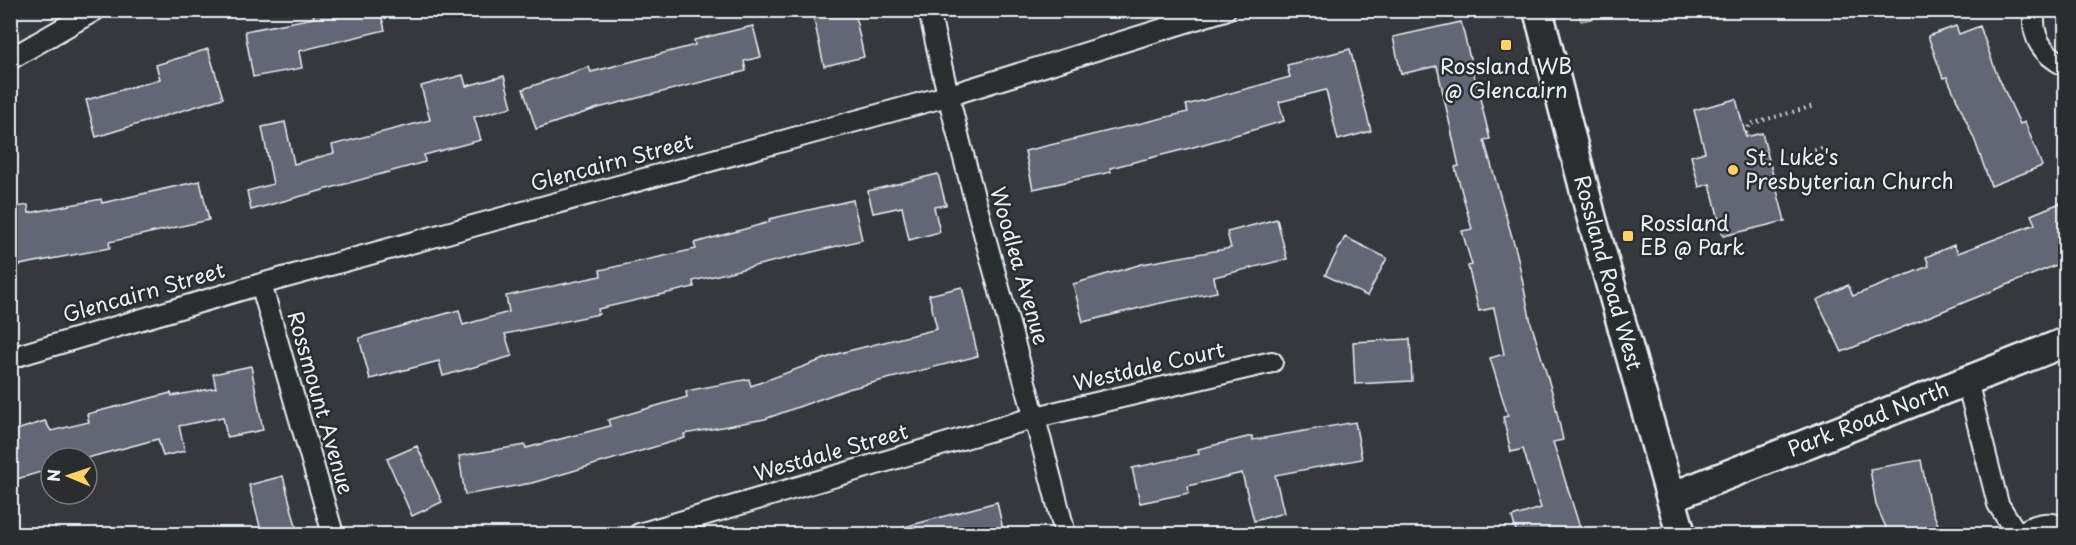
<svg xmlns="http://www.w3.org/2000/svg" width="2076" height="545" viewBox="0 0 2076 545" font-family="'Playpen Sans',sans-serif">
	<rect width="100%" height="100%" fill="#35383c"/>
	<filter id="ink" filterUnits="userSpaceOnUse"><feTurbulence type="fractalNoise" baseFrequency=".0167" numOctaves="2"/><feDisplacementMap in="SourceGraphic" scale="12" xChannelSelector="R" yChannelSelector="G"/><feConvolveMatrix kernelMatrix="1 2 1 2 8 2 1 2 1" color-interpolation-filters="sRGB"/></filter>
	<g filter="url(#ink)">
		<path fill="#5c6d56" stroke="#a2afa7" stroke-width="1.5" d="M1578,11V10L1628,11L1581,21Z"/>
		<path fill="#626675" stroke="#e8f1f8" stroke-width="1.5" d="M312,10H380L385,30L299,51L302,68L253,77L245,31L314,18Z
			M812,10H854L864,57L824,66Z
			M1461,22L1490,139L1484,140L1517,254L1531,323L1553,395L1563,440L1553,442L1582,534H1517L1512,517L1541,508L1523,449L1511,452L1503,417L1508,416L1490,358L1504,354L1494,308L1479,311L1468,266L1472,265L1462,231L1472,229L1455,167L1459,166L1437,66L1401,74L1393,37Z
			M753,26L761,57L744,61L746,71L598,108L536,129L523,89L589,67L591,72L695,45L694,40Z
			M1956,26L1959,34L1980,26L1996,72L2020,124L2025,122L2042,166L1991,186L1975,141L1947,77L1943,78L1928,36Z
			M208,49L223,98L96,137L86,100L160,79L156,65Z
			M1350,49L1371,131L1338,140L1326,90L1279,102L1284,121L1190,148L1110,168L1111,172L1033,189L1025,151L1188,112L1186,105L1290,77L1287,65Z
			M463,75L466,86L504,76L512,107L474,117L481,140L424,155L425,162L251,210L247,191L273,184L262,127L285,122L294,164L334,153L332,145L430,120L421,86Z
			M1736,99L1746,137L1762,133L1785,221L1723,236L1710,184L1699,187L1691,156L1705,152L1694,110Z
			M938,174L946,205L934,207L940,232L909,240L902,207L873,213L868,191Z
			M200,181L209,220L109,242L110,248L19,265L10,208L28,205L29,213L101,199L102,203Z
			M853,200L862,240L693,281L694,287L598,309L599,314L505,334L512,356L443,376L439,361L370,379L359,338L459,310L463,325L509,312L506,296L601,276L600,270L696,249L694,243L770,222L769,219Z
			M2060,203L2066,216V261L1842,352L1817,300L1848,285L1853,296L1929,266L1926,257L1954,245L1958,253L2035,224L2031,215Z
			M1277,219L1287,259L1214,277L1217,292L1156,304L1083,322L1073,284L1142,264L1231,248L1227,232Z
			M1345,237L1387,258L1367,296L1325,275Z
			M962,287L978,356L848,389L765,419L684,434L685,438L532,483L465,495L459,456L525,445L526,448L610,426L608,420L687,397L686,391L749,379L751,386L840,353L937,329L929,295Z
			M1410,339L1412,381L1355,384L1353,342Z
			M251,366L263,430L227,437L223,417L179,426L185,451L163,456L158,439L87,458H51V469L10,481V432L45,421L51,431L89,422L87,414L171,393L172,396L216,388L213,374Z
			M1355,422L1362,459L1275,475L1284,513L1254,521L1242,473L1188,486L1189,493L1140,503L1132,468L1199,454L1198,449L1252,436L1253,440Z
			M417,446L442,502L412,516L387,459Z
			M1921,460L1929,503L1942,534H1889L1876,505L1870,469Z
			M283,476L298,534H262L249,485Z
			M997,502L1004,534H905L904,527Z"/>
		<g fill="none" stroke-linecap="round" stroke-linejoin="round">
			<defs>
				<path id="street" d="M929,10C966,187 1022,359 1065,534
					M2035,10C2030,37 2043,55 2066,66
					M10,59L95,10
					M261,284L333,534
					M10,358L261,284L947,96L1225,10
					M1967,381L1998,504L2017,534
					M639,534L1036,417L1272,362
					M2019,534C2034,524 2048,520 2066,528"/>
				<g id="secondary">
					<path id="s1" d="M1538,10L1592,219L1681,534"/>
					<path id="s2" d="M1671,497L2066,342"/>
				</g>
			</defs>
			<use href="#street" stroke="#e8f1f8" stroke-width="24"/>
			<use href="#secondary" stroke="#e8f1f8" stroke-width="33"/>
			<path stroke="#e8f1f8" stroke-width="4" stroke-dasharray="1.5 4.5" stroke-linecap="butt" d="M1746,133L1750,124L1814,106
				M1780,161L1825,147"/>
			<use href="#street" stroke="#2a2d2e" stroke-width="20"/>
			<use href="#secondary" stroke="#2a2d2e" stroke-width="28"/>
		</g>
	</g>
	<g fill="#ffd166" stroke="#2a2d2e" stroke-width="2">
		<rect x="1500" y="39" width="12" height="12" rx="3"/>
		<circle cx="1733" cy="170" r="6"/>
		<rect x="1622" y="230" width="12" height="12" rx="3"/>
	</g>
	<g text-anchor="middle" stroke-width="5" stroke-linejoin="round" paint-order="stroke">
		<g font-size="21" fill="#e8f1f8" stroke="#2a2d2e" text-anchor="start">
			<text x="1506" y="74" text-anchor="middle">Rossland WB<tspan x="1506" dy="24">@ Glencairn</tspan></text>
			<text x="1745" y="165">St. Luke's<tspan x="1745" dy="24">Presbyterian Church</tspan></text>
			<text x="1640" y="231">Rossland<tspan x="1640" dy="24">EB @ Park</tspan></text>
		</g>
		<g font-size="21" fill="#e8f1f8" stroke="#2a2d2e">
			<text transform="translate(612 163) rotate(-15)" y="7">Glencairn Street</text>
			<text transform="translate(1019 266) rotate(74)" y="7">Woodlea Avenue</text>
			<text dy="7" stroke="none"><textPath href="#s1" startOffset="272">Rossland Road West</textPath></text>
			<text transform="translate(144 293) rotate(-16)" y="7">Glencairn Street</text>
			<text transform="translate(1149 367) rotate(-13)" y="7">Westdale Court</text>
			<text transform="translate(320 403) rotate(74)" y="7">Rossmount Avenue</text>
			<text dy="7" stroke="none"><textPath href="#s2" startOffset="212">Park Road North</textPath></text>
			<text transform="translate(831 453) rotate(-16)" y="7">Westdale Street</text>
		</g>
	</g>
	<rect width="2076" height="545" fill="none" stroke="#2a2d2e" stroke-width="36"/>
	<rect x="18" y="18" width="2040" height="509" fill="none" stroke="#e8f1f8" stroke-width="2" filter="url(#ink)"/>
	<g transform="translate(69 476) rotate(272)"><circle r="28" fill="#2a2d2e" stroke="#767b7f" stroke-width="1.5"/>
	<path d="M0-4.5L10 22L0 15L-10 22Z" fill="#ffd166"/>
	<text y="-9" font-size="16" font-weight="bold" text-anchor="middle" fill="#e8f1f8">N</text>
	</g>
</svg>
